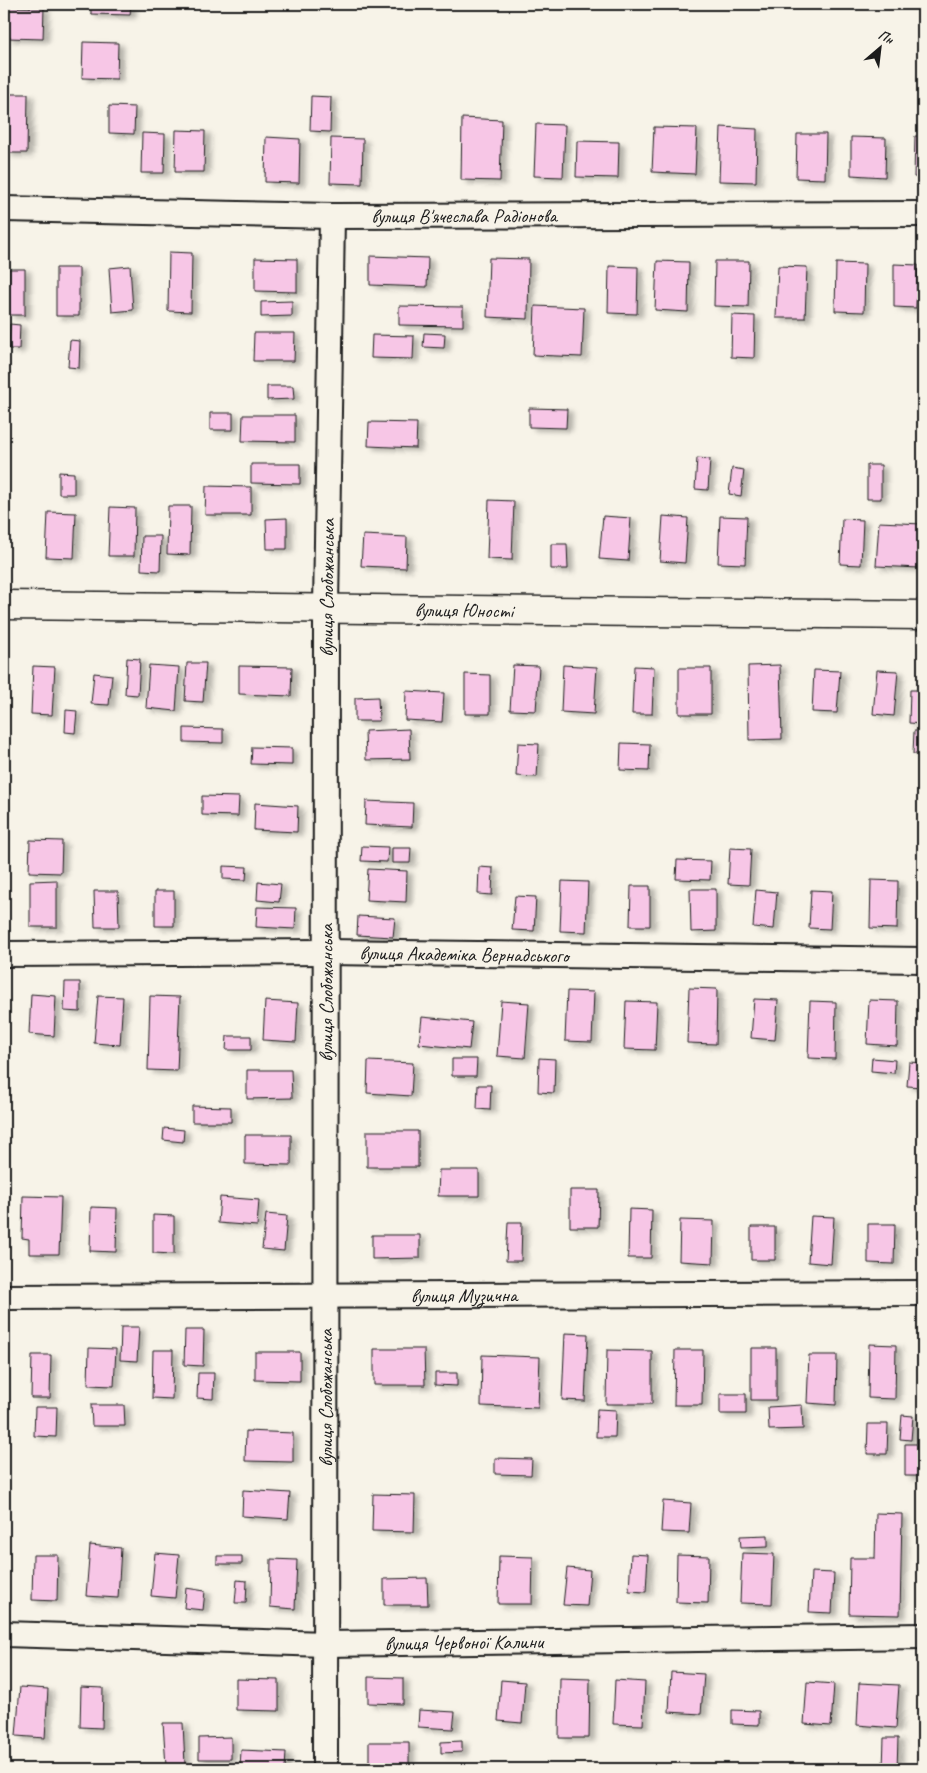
<svg xmlns="http://www.w3.org/2000/svg" width="927" height="1773" viewBox="0 0 927 1773" font-family="Caveat,sans-serif">
	<defs>
		<filter id="shadow"><feDropShadow dx="5.5" dy="3" stdDeviation="2.5" flood-color="#0004"/></filter>
	</defs>
	<rect width="100%" height="100%" fill="#f7f3e8"/>
	<filter id="ink" filterUnits="userSpaceOnUse"><feTurbulence type="fractalNoise" baseFrequency=".02" numOctaves="2"/><feDisplacementMap in="SourceGraphic" scale="10" xChannelSelector="R" yChannelSelector="G"/><feConvolveMatrix kernelMatrix="1 2 1 2 8 2 1 2 1" color-interpolation-filters="sRGB"/></filter>
	<g filter="url(#ink)">
		<path fill="#f7c6e6" stroke="#1c1c1c" filter="url(#shadow)" d="M91,4H131L130,15L91,14Z
			M7,7L44,8L43,39L7,38Z
			M83,42L118,43L117,79L82,78Z
			M8,94H28L27,153H7Z
			M311,96L331,97L330,132L310,131Z
			M109,106L135,107L134,134L109,133Z
			M462,118L502,120L500,181L461,180Z
			M536,124L565,125L563,177L534,176Z
			M654,127L697,128L695,174L652,172Z
			M721,127L757,129L756,182L719,181Z
			M176,130L205,131L204,172H175Z
			M142,133L165,134L164,173H141Z
			M797,134H826L825,179L796,178Z
			M915,136H923V178L914,177Z
			M266,137L300,139L299,183L265,182Z
			M851,137L886,138L885,177L851,175Z
			M331,138L363,139L362,184L330,183Z
			M577,141L619,142L618,178L576,177Z
			M169,252L192,253L191,312L168,311Z
			M370,256L428,258L427,287L370,285Z
			M255,258L297,259V292L255,291Z
			M489,258L529,259L528,319L487,317Z
			M657,261L689,262L688,312L655,310Z
			M715,261H749L748,307L714,306Z
			M836,263L865,264L864,312L835,311Z
			M894,264L918,265L916,308L894,307Z
			M130,266L133,310L112,312L109,268Z
			M609,266L638,267L637,314L608,313Z
			M778,266L807,267L805,318H776Z
			M56,268H79V316H56Z
			M9,269H25V315H9Z
			M292,301V316L261,317V302Z
			M399,306L463,307V326L399,325Z
			M535,306L584,308L582,357L533,355Z
			M732,315L755,316L754,358L731,357Z
			M10,324L20,325L19,349H9Z
			M254,333H295L294,361H253Z
			M424,333L445,334L444,348L423,347Z
			M372,335L414,336L413,359L371,358Z
			M70,340L80,341L79,368L68,367Z
			M267,386H293L294,399L267,400Z
			M529,408L567,409L566,428L529,427Z
			M210,413H233V430H210Z
			M243,415H295V442L242,441Z
			M369,422L417,423L416,448L368,446Z
			M697,458L710,459L708,490L695,489Z
			M251,464H300V484L251,483Z
			M867,465H881V499H867Z
			M732,468L744,470L741,496L729,494Z
			M59,472L74,473V494H59Z
			M206,486L251,487V515H205Z
			M489,500L514,501L512,560L487,559Z
			M168,506H191L190,555L167,554Z
			M110,507L135,508L134,556H108Z
			M48,512L76,513L74,558L46,557Z
			M603,516L631,518L628,561L599,559Z
			M663,516L688,518L685,563L660,561Z
			M720,516L747,517L745,564L718,563Z
			M287,518V549H267L266,519Z
			M842,519L863,520L861,565L840,564Z
			M879,522L922,524L920,568L876,566Z
			M363,535L407,537L406,568L361,566Z
			M142,536H161L160,571L141,570Z
			M551,544H567L568,569H551Z
			M127,658L140,659L138,695L125,694Z
			M187,663H206L203,702L185,701Z
			M149,665L179,667L176,711L146,708Z
			M513,665L539,666L536,711L510,710Z
			M563,665L597,667L594,714L561,712Z
			M780,665L782,739L749,740L748,666Z
			M33,666L55,667L52,715L31,714Z
			M239,666L292,667L291,696L239,694Z
			M634,666L654,667L652,714H632Z
			M679,668H711V714H679Z
			M814,670L840,671L837,713L812,712Z
			M877,670L898,671L894,716L873,714Z
			M94,673L112,675L109,705L91,704Z
			M465,674L490,675V714H465Z
			M910,690H923V724L909,723Z
			M406,691L444,693L442,722L405,720Z
			M378,697L379,721H355V698Z
			M66,710L77,711L75,733L65,732Z
			M184,728L223,729V743L184,742Z
			M409,729L410,759L366,760L365,731Z
			M914,731H923V754H913Z
			M518,743L539,744L537,777L516,776Z
			M621,743L650,744L649,771L620,770Z
			M252,747L292,748V765L251,764Z
			M202,796L239,797L238,816L202,815Z
			M366,801L413,803L412,827L365,825Z
			M255,803L298,806L297,832L254,830Z
			M30,840L62,841L61,873L29,872Z
			M362,846L388,847L387,862L361,861Z
			M392,848H411L410,863H392Z
			M730,848L751,849L749,885L728,884Z
			M677,860L711,861L710,880L676,879Z
			M223,866L247,867L246,880L223,879Z
			M479,867L493,868L492,895L478,894Z
			M368,869L407,871L406,902L366,900Z
			M57,880V927H30V881Z
			M871,880L898,881L897,929L870,928Z
			M562,881L588,882L586,932L560,931Z
			M258,882L281,884L279,902L257,900Z
			M631,886H650V926H630Z
			M690,889H716V931L691,932Z
			M756,890L777,892L774,929L753,927Z
			M811,890L832,891L830,929L809,928Z
			M94,891H118L119,927H95Z
			M155,891H174V926H155Z
			M515,896L536,897L534,931L512,930Z
			M257,907L296,908L295,929L256,927Z
			M358,916L395,918L393,937L357,935Z
			M65,982H80V1012L64,1011Z
			M689,988L717,989L716,1044L687,1043Z
			M567,991L594,992L592,1042L565,1041Z
			M31,994L56,996L54,1036L29,1034Z
			M98,996L123,997L120,1045L94,1043Z
			M150,996L180,997L177,1071L148,1070Z
			M754,999L778,1000L775,1040L751,1038Z
			M869,1000L898,1001L897,1046L867,1044Z
			M265,1001L298,1003L296,1042L263,1040Z
			M501,1001L529,1003L525,1058L497,1056Z
			M626,1001L657,1002L655,1050L624,1049Z
			M810,1001L836,1002L835,1059L808,1058Z
			M422,1017L472,1022L469,1049L419,1044Z
			M227,1036H251V1050H226Z
			M539,1058L555,1059L554,1093L538,1092Z
			M872,1058L895,1060L894,1073L871,1071Z
			M452,1059H477L476,1076H452Z
			M368,1061L413,1063L411,1096L367,1093Z
			M909,1062L923,1063V1087L907,1086Z
			M247,1070H291L292,1098L247,1099Z
			M478,1085H491L490,1110L477,1109Z
			M192,1106L231,1107V1122H192Z
			M164,1128L184,1130L183,1142L163,1140Z
			M367,1131H418V1167H367Z
			M245,1135H291V1165L245,1164Z
			M439,1170H479V1196H438Z
			M570,1190H599L598,1227H570Z
			M23,1196L61,1197L59,1254H29V1239L22,1238Z
			M220,1197L259,1200L257,1226L218,1223Z
			M91,1207L117,1208L116,1252L90,1251Z
			M629,1209L652,1210L651,1258H628Z
			M266,1214L287,1216L284,1251L262,1249Z
			M153,1215L174,1216V1254L153,1253Z
			M811,1216L834,1217L831,1264L808,1262Z
			M680,1220L714,1221L713,1263L679,1261Z
			M508,1222H522L521,1261H506Z
			M868,1224H895L894,1264L868,1263Z
			M751,1227H775V1260H751Z
			M372,1235H420V1258L372,1259Z
			M121,1327H139L137,1361L120,1360Z
			M185,1330H204L203,1366L184,1365Z
			M565,1333L588,1334L585,1401L562,1400Z
			M869,1344L896,1345L895,1399L868,1398Z
			M89,1348L116,1349L114,1386L88,1385Z
			M751,1348H776V1400H751Z
			M374,1349H424L425,1385H374Z
			M153,1350H173L172,1399L152,1398Z
			M607,1350L652,1351V1404H606Z
			M675,1350H703L702,1405H674Z
			M255,1352H300V1381L255,1380Z
			M32,1355H51L50,1398H31Z
			M482,1355L540,1357L538,1408L481,1406Z
			M809,1355H837L836,1405L807,1403Z
			M198,1373H214L213,1399L197,1398Z
			M435,1373H457V1386L435,1385Z
			M720,1394H746V1414H720Z
			M91,1405H124L125,1426H92Z
			M802,1405L803,1429L769,1430L768,1407Z
			M35,1407H57L56,1437L34,1436Z
			M597,1409L616,1410L615,1437H596Z
			M902,1415L913,1416L911,1440L900,1439Z
			M868,1424H888L887,1454H867Z
			M246,1431L293,1433V1462L245,1461Z
			M905,1444H923V1476H905Z
			M495,1458L532,1459L531,1475L495,1474Z
			M243,1490L290,1493L288,1519L242,1516Z
			M373,1494L415,1495L414,1532L372,1531Z
			M663,1501L691,1503L689,1533L661,1532Z
			M876,1513L902,1514L900,1615L849,1614L850,1558H875Z
			M768,1535V1547L741,1548L740,1536Z
			M90,1545L121,1548L118,1598L86,1596Z
			M155,1553L179,1555L175,1598L151,1596Z
			M742,1553L774,1554L772,1604L740,1603Z
			M631,1554L648,1555L646,1592L629,1591Z
			M33,1555H58L57,1601L32,1600Z
			M677,1555L709,1556L708,1603L676,1602Z
			M217,1556H242V1564H217Z
			M499,1556L533,1557L532,1604H498Z
			M271,1559L297,1560L295,1609L270,1607Z
			M567,1568L590,1570L587,1606L563,1605Z
			M811,1572L834,1573L832,1613L809,1612Z
			M427,1578L428,1605H384V1579Z
			M237,1580L247,1581L246,1603H235Z
			M186,1588L205,1591L203,1610L184,1608Z
			M671,1672L704,1674L701,1714L669,1712Z
			M368,1677L403,1678V1704L368,1703Z
			M560,1678L590,1679L589,1738H559Z
			M236,1679L279,1680V1711L236,1710Z
			M501,1680L525,1682L522,1723L498,1721Z
			M615,1680L645,1682L643,1725L613,1724Z
			M807,1682L834,1684L831,1726L804,1724Z
			M859,1683L899,1685L896,1728L857,1725Z
			M20,1687L48,1689L45,1738L16,1736Z
			M81,1687L103,1688L102,1728L80,1727Z
			M419,1710L455,1712L453,1729L418,1727Z
			M732,1710L759,1711V1725L732,1724Z
			M163,1723H183L185,1765L166,1766Z
			M231,1737V1759H199V1738Z
			M884,1738H898L897,1769H883Z
			M462,1741V1752L441,1753V1742Z
			M369,1742H409V1769H369Z
			M241,1750L286,1752L285,1769H240Z"/>
		<g fill="none" stroke-linecap="round" stroke-linejoin="round">
			<defs>
				<g id="minor">
					<path id="s1" d="M4,209L332,216L923,214"/>
					<path id="s2" d="M4,954L325,952L923,960"/>
					<path id="s3" d="M4,1297L923,1293"/>
					<path id="s4" d="M4,1634L325,1644L923,1636"/>
					<path id="s5" d="M325,1769L326,607L332,216"/>
				</g>
				<g id="tertiary">
					<path id="s6" d="M4,605L923,615"/>
				</g>
			</defs>
			<use href="#minor" stroke="#1c1c1c" stroke-width="28"/>
			<use href="#tertiary" stroke="#1c1c1c" stroke-width="31"/>
			<use href="#minor" stroke="#f7f3e8" stroke-width="24"/>
			<use href="#tertiary" stroke="#f7f3e8" stroke-width="28"/>
		</g>
	</g>
	<g text-anchor="middle" stroke-width="4" stroke-linejoin="round" paint-order="stroke">
		<g font-size="20" fill="#1c1c1c" stroke="#f7f3e8">
			<text dy="7" stroke="none"><textPath href="#s1" startOffset="460">вулиця В'ячеслава Радіонова</textPath></text>
			<text dy="7" stroke="none"><textPath href="#s5" startOffset="1181">вулиця Слобожанська</textPath></text>
			<text dy="7" stroke="none"><textPath href="#s6" startOffset="460">вулиця Юності</textPath></text>
			<text dy="7" stroke="none"><textPath href="#s2" startOffset="460">вулиця Академіка Вернадського</textPath></text>
			<text dy="7" stroke="none"><textPath href="#s5" startOffset="776">вулиця Слобожанська</textPath></text>
			<text dy="7" stroke="none"><textPath href="#s3" startOffset="460">вулиця Музична</textPath></text>
			<text dy="7" stroke="none"><textPath href="#s5" startOffset="371">вулиця Слобожанська</textPath></text>
			<text dy="7" stroke="none"><textPath href="#s4" startOffset="460">вулиця Червоної Калини</textPath></text>
		</g>
	</g>
	<rect width="927" height="1773" fill="none" stroke="#f7f3e8" stroke-width="20"/>
	<rect x="10" y="10" width="907" height="1753" fill="none" stroke="#1c1c1c" stroke-width="2" filter="url(#ink)"/>
	<g transform="translate(880 48) rotate(28)" stroke="#f7f3e8" stroke-width="4" paint-order="stroke">
	<path d="M0-4L9 19L0 12L-9 19Z" fill="#1c1c1c"/>
	<text y="-8" font-size="14" font-weight="bold" text-anchor="middle" fill="#1c1c1c">Пн</text>
	</g>
</svg>
